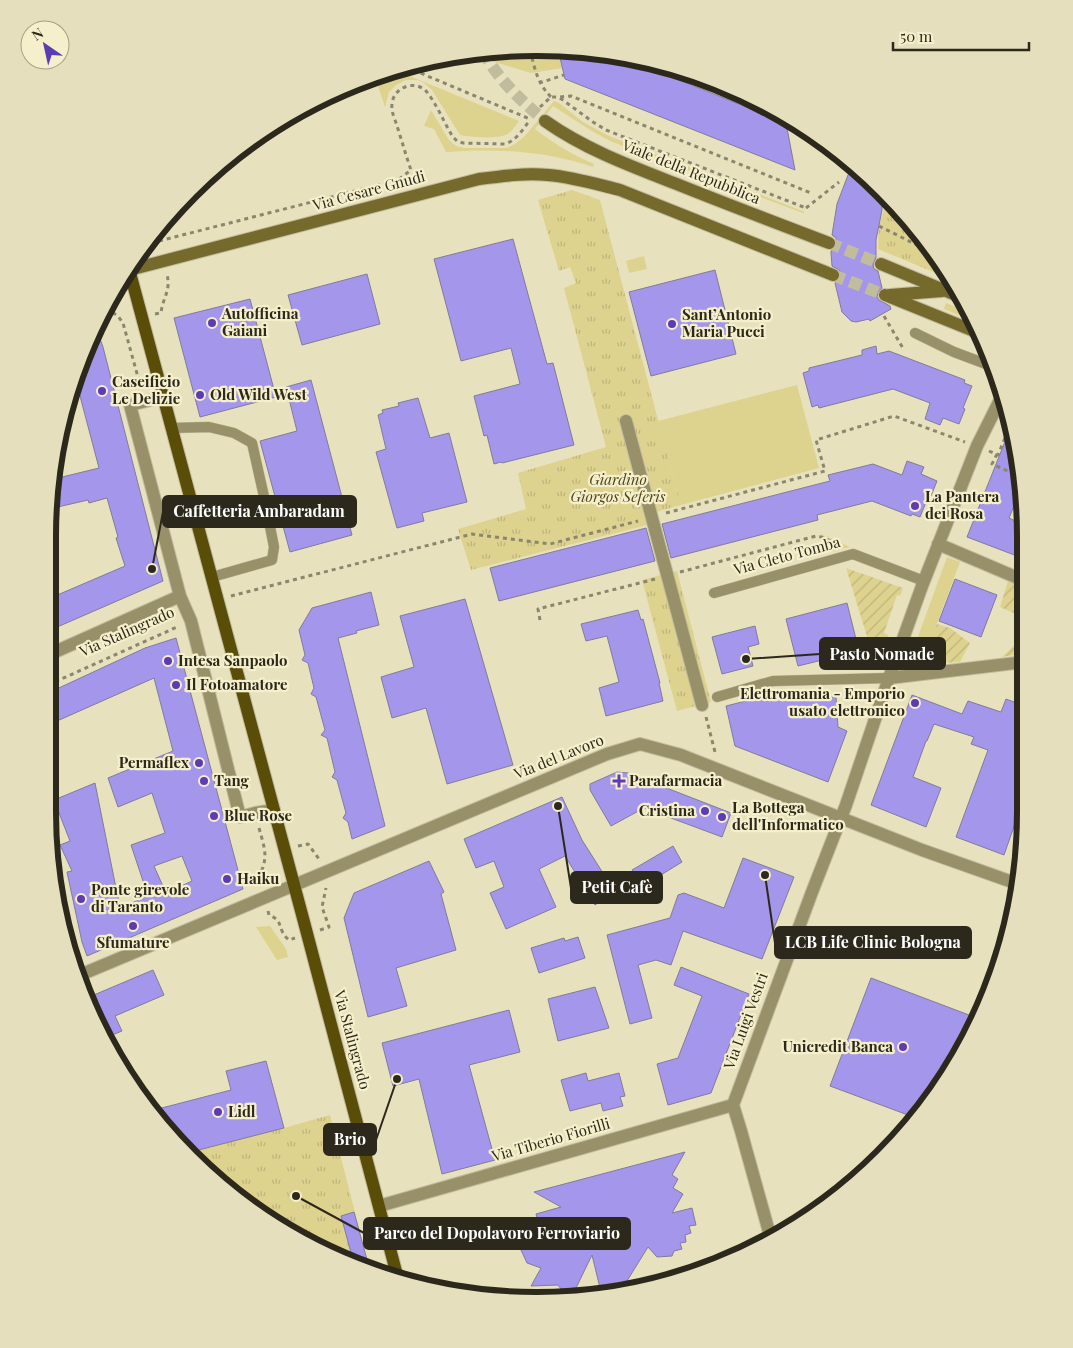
<svg xmlns="http://www.w3.org/2000/svg" width="1073" height="1348" viewBox="0 0 1073 1348" font-family="'Playfair Display',serif">
	<defs>
		<pattern id="park-tufts" width="24" height="20" patternUnits="userSpaceOnUse" patternTransform="scale(1.25)"><rect width="24" height="20" fill="#ded28f"/><path d="M3 7l-1-3M5 7V3M7 7l1-3M15 17l-1-3M17 17v-4M19 17l1-3" fill="none" stroke="#bfb47b"/></pattern>
		<pattern id="garden-furrows" width="10" height="10" patternUnits="userSpaceOnUse" patternTransform="scale(1.25)"><rect width="10" height="10" fill="#ded28f"/><path d="M-1 1l2-2M0 10L10 0M9 11l2-2" fill="none" stroke="#bfb47b"/></pattern>
	</defs>
	<rect width="100%" height="100%" fill="#e8e1be"/>
	<path fill="#ded28f" d="M558,49L563,68L531,73L465,53L473,52Z
		M395,70L519,121C516,125 513,130 509,133C501,140 470,137 460,135L432,90L423,82L417,80H406L396,85L389,92L385,107L377,83L367,79L380,73Z
		M554,101L559,103L583,122L609,136L805,212L803,213L610,141L590,130L553,106L535,129C553,143 573,155 594,164L593,167C546,151 495,148 446,152L434,129L424,126L431,110L449,140L456,146L464,148H507L515,144L525,136Z
		M644,256L647,269L629,273L626,261Z
		M946,303L969,312L973,321L944,309Z
		M797,385L819,468L681,505L658,421Z
		M821,534L850,547L825,553Z
		M947,557L960,562L922,664L917,662L911,656Z
		M270,926L286,949L288,957L277,960L256,927Z"/>
	<path fill="url(#park-tufts)" d="M572,190L600,200L657,416L681,505L656,512L671,572L677,571L711,702L677,711L642,580L661,575L647,525L471,570L458,529L526,509L518,473L606,447L564,288L576,283L570,267L559,271L538,200Z
		M887,198L904,214L950,279L878,249L879,226Z
		M330,1115L369,1267L292,1235L191,1157L187,1153L284,1128Z"/>
	<path fill="url(#garden-furrows)" d="M846,568L903,588L900,596L897,595L884,633L888,635L877,669Z
		M1008,581L1025,588V623L1020,616L1000,607Z
		M937,624L950,628L970,643L960,662L922,664Z
		M1025,632V653L1002,657L1023,637Z"/>
	<path fill="#a396eb" stroke="#807c9b" fill-rule="evenodd" d="M558,49H569L622,57L786,123L795,170L565,79Z
		M853,166L882,194V210L876,240V258L873,265L874,269L878,271L882,288L878,292L877,297L879,300L890,306L891,309L870,321L869,319L856,322L851,321L842,312L835,283L840,278L841,273L839,270L832,266L831,253V251L834,249L837,245L836,238L832,235L837,204L848,175Z
		M513,239L547,364L553,363L574,445L502,463L501,462L494,464L487,435L484,436L474,396L520,384L511,348L461,361L434,259Z
		M715,270L736,354L651,376L629,292Z
		M367,274L380,324L302,345L288,295Z
		M250,299L276,397L200,417L174,318Z
		M96,328L103,347L163,581L48,631V599L125,566L116,538L118,537L107,498L89,503L88,500L49,509L54,479L99,468L75,377Z
		M876,346L877,354L889,351L965,380L964,383L972,386L963,408L965,409L959,424L943,418L940,425L925,419L930,403L893,389L819,408L818,405L812,407L803,373L809,371V368L862,355V350Z
		M311,380L352,535L290,552L260,441L297,431L286,387Z
		M418,398L430,438L449,433L467,502L422,513L424,521L397,528L376,452L386,449L378,415L383,413L382,410L399,406L398,403Z
		M1010,429L1020,484L1016,493L1019,494L1009,518L1024,525L1025,550L1020,548L1017,556L967,537Z
		M907,461L924,467L921,474L937,481L931,496L929,495L920,517L912,514L911,516L872,501L817,515L818,520L671,558L662,524L830,481L828,475L873,464L902,475Z
		M646,528L655,561L499,601L490,568Z
		M955,579L997,595L981,637L939,621Z
		M371,592L379,625L356,631L357,633L338,638L385,826L352,839L348,822L343,818L346,813L337,780L332,777L335,772L327,738L321,735L325,730L316,697L311,694L314,688L308,663L302,660L305,655L299,630L312,608Z
		M465,599L513,765L447,784L426,708L392,718L381,677L414,667L400,616Z
		M847,603L859,651L798,666L786,619Z
		M638,610L641,620L643,619L660,683H659L663,701L606,716L599,688L619,682L607,636L586,641L581,624Z
		M755,626L759,644L748,647L753,666L722,674L712,637Z
		M176,638L243,889L87,956L82,942L67,872L72,871L60,845L70,841L54,800L95,783L120,908L148,896L131,845L165,833L152,793L118,807L108,778L173,751L154,678L48,725V693L145,648ZM182,856L192,881L166,893L154,866Z
		M912,695L962,714L968,701L1001,712L1006,699L1025,706V795L1004,855L956,837L988,750L971,744L974,737L934,724L927,741H926L913,777L941,788L926,827L871,805Z
		M836,697L838,727L847,731L828,782L735,746L726,706L758,698Z
		M617,772L628,773L731,813L722,837L644,808L611,826L590,790V784Z
		M562,797L582,840L615,892L595,905L565,856L539,869L556,907L506,929L490,893L504,887L494,861L476,868L464,839Z
		M673,846L682,862L643,886L632,870Z
		M743,858L794,877L762,959L683,931L671,965L656,960L638,965L652,1018L630,1024L607,935L670,918L678,895L684,893L724,908Z
		M429,861L444,892L441,894L456,950L396,968L407,1006L368,1017L344,918L354,893Z
		M578,937L585,958L539,973L531,948L564,938L565,941Z
		M681,967L749,994L711,1093L668,1105L657,1064L678,1058L702,996L674,985Z
		M153,970L164,995L115,1016L122,1031L105,1038L89,997Z
		M871,978L977,1018L925,1109L916,1118L830,1086Z
		M595,987L609,1028L558,1041L548,999Z
		M509,1010L520,1052L469,1065L495,1160L442,1174L419,1079L393,1086L382,1043Z
		M266,1061L284,1128L187,1153L154,1110L231,1090L226,1071Z
		M586,1073L588,1081L619,1073L625,1096L620,1097L623,1106L603,1111L601,1103L570,1111L561,1080Z
		M685,1152L672,1175L678,1179L673,1188L683,1194L672,1213L692,1208L696,1225L689,1226L691,1233L685,1235L686,1242L680,1243L682,1249L674,1251L672,1256L657,1257L648,1247L622,1289L601,1292L592,1255L576,1288L561,1289L558,1285L531,1286L541,1268L527,1263L521,1250L524,1246L521,1238L528,1236L526,1231L533,1229L531,1223L538,1221L536,1214L561,1207L534,1192Z
		M354,1212L369,1267L353,1260L341,1216Z"/>
	<g fill="none" stroke-linecap="round" stroke-linejoin="round">
		<path stroke="#c2bc9e" stroke-width="12" stroke-dasharray="12 6" stroke-linecap="butt" d="M483,51C498,80 521,100 545,121
			M829,243L881,264
			M833,275L885,295"/>
		<defs>
			<path id="service" d="M915,333L954,352L994,367
				M171,428L209,427L234,433L252,443L265,501L274,547L272,560L212,577
				M714,593L853,554L924,581
				M717,697L773,681L889,678"/>
			<path id="pedestrian" d="M626,421L702,705"/>
			<path id="minor" d="M163,397L130,405L180,596L191,621L240,817L255,813L274,810
				M938,544L1025,581
				M48,655L180,596
				M889,678L1025,662
				M379,1206L733,1105
				M771,1239L741,1131L733,1105L812,892L846,805L889,678L922,586L977,446L1003,394"/>
			<path id="tertiary" d="M80,975L607,754L640,744L681,755L922,850L1018,884"/>
			<path id="secondary" d="M545,121C586,150 633,167 679,185C729,205 779,224 829,243
				M881,264L963,298
				M129,270L479,179C502,176 525,173 548,175C573,177 596,184 620,190L833,275
				M885,295L979,333
				M890,295L942,291"/>
			<path id="primary" d="M129,269L304,922L398,1279"/>
		</defs>
		<use href="#service" stroke="#c2bc9e" stroke-width="11"/>
		<use href="#pedestrian" stroke="#c2bc9e" stroke-width="14"/>
		<use href="#minor" stroke="#c2bc9e" stroke-width="14"/>
		<use href="#tertiary" stroke="#c2bc9e" stroke-width="14"/>
		<use href="#secondary" stroke="#c2bc9e" stroke-width="14"/>
		<use href="#primary" stroke="#c2bc9e" stroke-width="14"/>
		<path stroke="#8b866e" stroke-width="3" stroke-dasharray="4 4" stroke-linecap="butt" d="M530,50C535,69 537,83 551,97
			M406,67L530,119
			M539,83L564,75
			M560,98L593,122L606,130L806,208
			M540,107L551,97H559L571,96L811,193
			M876,197L879,190
			M891,203H893
			M879,226L931,252
			M157,231L159,241
			M159,241L398,180L411,170C406,156 402,141 397,126C395,119 391,112 392,104C393,88 414,79 426,91C437,104 444,123 453,137L457,141L463,143L505,144C517,140 523,129 530,120
			M106,308L118,316L123,323L141,388
			M155,314L161,313C163,296 171,292 167,274
			M884,316L904,350
			M989,451L998,455L1009,428
			M997,454L992,464L1019,476
			M666,513L825,471L816,440L894,416L965,442
			M680,572L816,536L821,537L838,544
			M231,596L472,534L550,544L638,521
			M540,620L538,609L655,579
			M48,685L177,627
			M706,717L715,752
			M259,828C265,850 269,857 258,879L259,884
			M298,846L308,844L319,859
			M268,911L269,915C281,920 278,923 283,933C284,936 287,938 289,940L295,938
			M320,930L329,927L322,907L326,888"/>
		<use href="#service" stroke="#979069" stroke-width="10"/>
		<use href="#pedestrian" stroke="#979069" stroke-width="12"/>
		<use href="#minor" stroke="#979069" stroke-width="12"/>
		<use href="#tertiary" stroke="#979069" stroke-width="12"/>
		<use href="#secondary" stroke="#75692b" stroke-width="12"/>
		<use href="#primary" stroke="#594d08" stroke-width="12"/>
		<path stroke="#8b866e" stroke-width="3" stroke-dasharray="4 4" stroke-linecap="butt" d="M806,208L839,182"/>
	</g>
	<g fill="#5c3bb3" stroke="#f5efcb" stroke-width="2">
		<circle cx="212" cy="323" r="5"/>
		<circle cx="672" cy="324" r="5"/>
		<circle cx="102" cy="391" r="5"/>
		<circle cx="200" cy="395" r="5"/>
		<circle cx="915" cy="506" r="5"/>
		<circle cx="168" cy="661" r="5"/>
		<circle cx="176" cy="685" r="5"/>
		<circle cx="915" cy="703" r="5"/>
		<circle cx="199" cy="763" r="5"/>
		<circle cx="204" cy="781" r="5"/>
		<path d="M616.5 773.5h5v5h5v5h-5v5h-5v-5h-5v-5h5z"/>
		<circle cx="705" cy="811" r="5"/>
		<circle cx="214" cy="816" r="5"/>
		<circle cx="722" cy="817" r="5"/>
		<circle cx="227" cy="879" r="5"/>
		<circle cx="81" cy="899" r="5"/>
		<circle cx="133" cy="926" r="5"/>
		<circle cx="903" cy="1047" r="5"/>
		<circle cx="218" cy="1112" r="5"/>
	</g>
	<g text-anchor="middle" stroke-width="4.5" stroke-linejoin="round" paint-order="stroke">
		<g font-size="15" fill="#2c291c" stroke="#f5efcb">
			<text transform="translate(691 172) rotate(22)" y="5">Viale della Repubblica</text>
			<text transform="translate(369 191) rotate(-15)" y="5">Via Cesare Gnudi</text>
			<text transform="translate(787 556) rotate(-15)" y="5">Via Cleto Tomba</text>
			<text transform="translate(127 632) rotate(-24)" y="5">Via Stalingrado</text>
			<text transform="translate(559 757) rotate(-22)" y="5">Via del Lavoro</text>
			<text transform="translate(746 1021) rotate(-70)" y="5">Via Luigi Vestri</text>
			<text transform="translate(352 1040) rotate(75)" y="5">Via Stalingrado</text>
			<text transform="translate(551 1140) rotate(-16)" y="5">Via Tiberio Fiorilli</text>
		</g>
		<g font-size="15" font-weight="bold" fill="#2c291c" stroke="#f5efcb" text-anchor="start">
			<text x="222" y="319">Autofficina<tspan x="222" dy="17">Gaiani</tspan></text>
			<text x="682" y="320">Sant’Antonio<tspan x="682" dy="17">Maria Pucci</tspan></text>
			<text x="112" y="387">Caseificio<tspan x="112" dy="17">Le Delizie</tspan></text>
			<text x="210" y="400">Old Wild West</text>
			<text x="925" y="502">La Pantera<tspan x="925" dy="17">dei Rosa</tspan></text>
			<text x="178" y="666">Intesa Sanpaolo</text>
			<text x="186" y="690">Il Fotoamatore</text>
			<text x="905" y="699" text-anchor="end">Elettromania - Emporio<tspan x="905" dy="17">usato elettronico</tspan></text>
			<text x="189" y="768" text-anchor="end">Permaflex</text>
			<text x="214" y="786">Tang</text>
			<text x="629" y="786">Parafarmacia</text>
			<text x="732" y="813">La Bottega<tspan x="732" dy="17">dell'Informatico</tspan></text>
			<text x="695" y="816" text-anchor="end">Cristina</text>
			<text x="224" y="821">Blue Rose</text>
			<text x="237" y="884">Haiku</text>
			<text x="91" y="895">Ponte girevole<tspan x="91" dy="17">di Taranto</tspan></text>
			<text x="133" y="948" text-anchor="middle">Sfumature</text>
			<text x="893" y="1052" text-anchor="end">Unicredit Banca</text>
			<text x="228" y="1117">Lidl</text>
		</g>
		<g font-size="15" font-style="italic" fill="#4d451b" stroke="#f5efcb">
			<text x="618" y="485">Giardino<tspan x="618" dy="17">Giorgos Seferis</tspan></text>
		</g>
	</g>
	<path d="M0 0H1073V1348H0ZM536 56H537A480 480 0 0 1 1017 536V812A480 480 0 0 1 537 1292H536A480 480 0 0 1 56 812V536A480 480 0 0 1 536 56Z" fill="#e5dfbd" fill-rule="evenodd"/>
	<path fill="none" stroke="#2c291c" stroke-width="6" d="M536 56H537A480 480 0 0 1 1017 536V812A480 480 0 0 1 537 1292H536A480 480 0 0 1 56 812V536A480 480 0 0 1 536 56Z"/>
	<path fill="none" stroke="#2c291c" stroke-width="2" d="M152 569L163 512M746 659L820 654M558 806L571 888M765 875L775 943M397 1079L376 1140M296 1196L364 1233"/>
	<g fill="#2c291c" stroke="#f5efcb" stroke-width="2">
		<circle cx="152" cy="569" r="5"/>
		<circle cx="746" cy="659" r="5"/>
		<circle cx="558" cy="806" r="5"/>
		<circle cx="765" cy="875" r="5"/>
		<circle cx="397" cy="1079" r="5"/>
		<circle cx="296" cy="1196" r="5"/>
	</g>
	<g fill="#2c291c" stroke="#2c291c" stroke-width="2">
		<rect x="163" y="496" width="193" height="31" rx="5"/>
		<rect x="820" y="638" width="125" height="31" rx="5"/>
		<rect x="571" y="872" width="91" height="31" rx="5"/>
		<rect x="775" y="927" width="196" height="31" rx="5"/>
		<rect x="324" y="1124" width="52" height="31" rx="5"/>
		<rect x="364" y="1218" width="266" height="31" rx="5"/>
	</g>
	<g font-size="16" text-anchor="middle" font-weight="bold" fill="#fff">
		<text x="259" y="517">Caffetteria Ambaradam</text>
		<text x="882" y="660">Pasto Nomade</text>
		<text x="617" y="893">Petit Cafè</text>
		<text x="873" y="948">LCB Life Clinic Bologna</text>
		<text x="350" y="1145">Brio</text>
		<text x="497" y="1239">Parco del Dopolavoro Ferroviario</text>
	</g>
	<g transform="translate(45 45) rotate(326)"><circle r="24" fill="#f5efcb" stroke="#a5a085"/>
	<path d="M0-4L9 19L0 12L-9 19Z" fill="#5c3bb3"/>
	<text y="-8" font-size="14" font-weight="bold" text-anchor="middle" fill="#2c291c">N</text>
	</g>
	<path d="M893 42v8h136v-8" fill="none" stroke="#2c291c" stroke-width="2.5"/>
	<text x="900" y="42" font-size="15" fill="#2c291c" stroke="#f5efcb" stroke-width="4" paint-order="stroke">50 m</text>
</svg>
